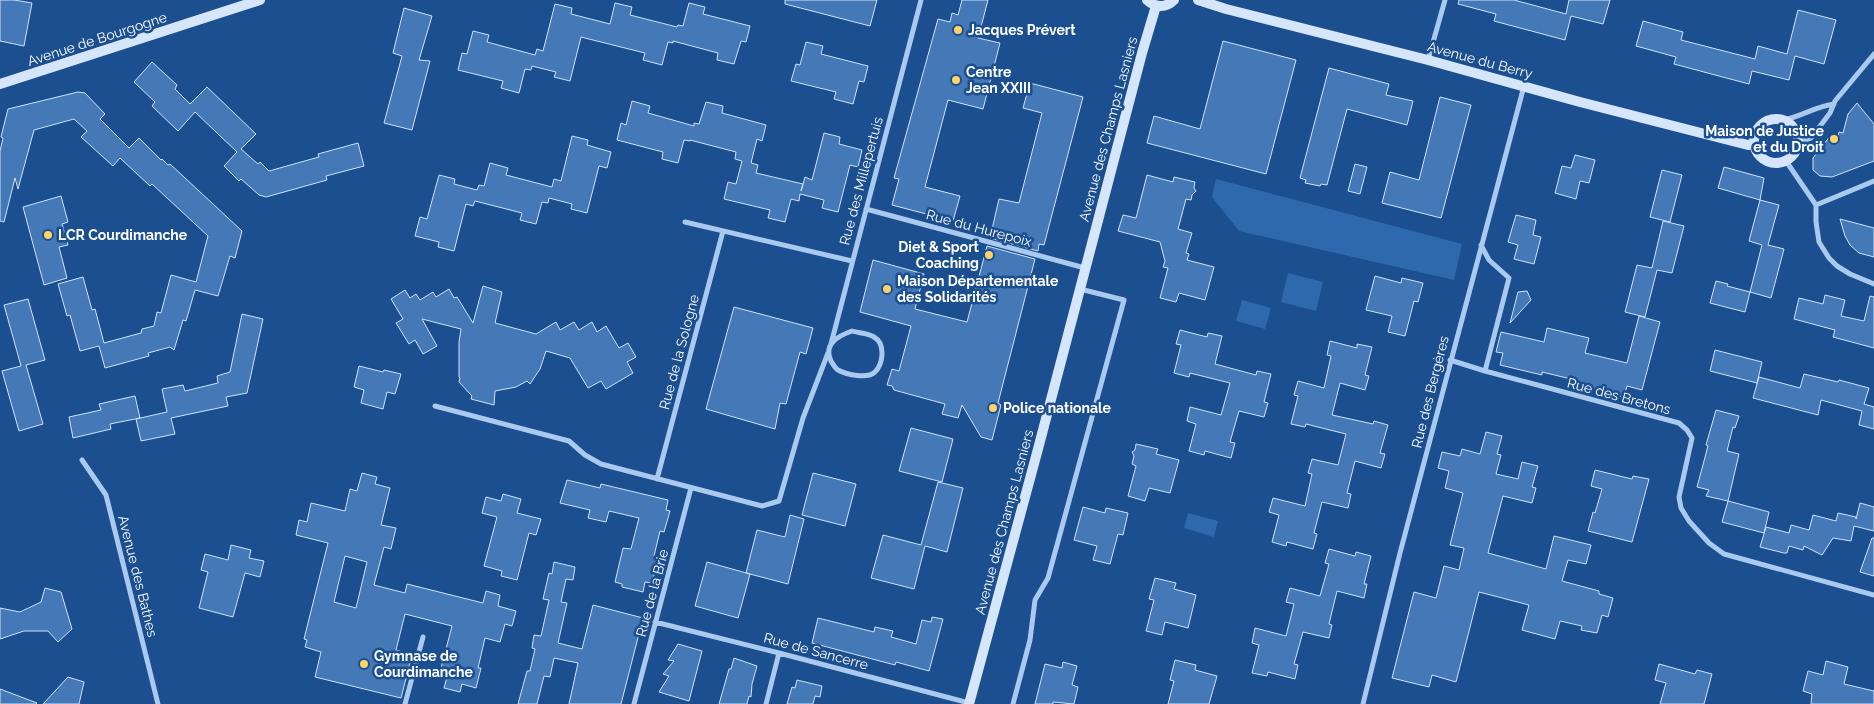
<svg xmlns="http://www.w3.org/2000/svg" width="1874" height="704" viewBox="0 0 1874 704" font-family="Raleway,sans-serif">
	<rect width="100%" height="100%" fill="#1b4f8f"/>
	<path fill="#2e69ad" d="M1216,179L1462,244L1454,280L1239,231L1212,197Z
		M1288,273L1323,282L1316,311L1281,302Z
		M1242,300L1271,308L1265,329L1236,321Z
		M1188,513L1218,521L1214,537L1184,528Z"/>
	<path fill="#4478b7" stroke="#cfe3fa" fill-rule="evenodd" d="M0,0H14L32,3L24,46L0,41Z
		M785,0H877L870,26L785,4Z
		M962,0H988L978,38L1000,43L983,109L948,100L925,187L960,196L953,221L892,205L899,179L894,178L938,19L950,22L952,13L958,15Z
		M1459,0H1514L1566,14L1569,0H1610L1603,24L1571,16L1565,40L1494,21L1496,14L1458,4Z
		M615,3L632,7L630,15L677,27L678,25L683,26L689,3L705,7L703,14L750,26L746,42L741,41L734,64L717,60L718,53L673,41V43L668,42L662,65L643,60L645,53L581,37L570,81L554,77L556,72L532,66L531,70L525,69L519,93L501,88L503,81L458,70L462,53L467,54L473,31L489,35L487,42L535,55L537,49L543,51L555,4L572,8L571,14L610,24Z
		M404,8L432,16L419,60L430,61L412,130L384,123L402,56L393,53Z
		M1798,10L1836,20L1824,64L1795,56L1789,80L1752,71L1749,84L1674,64L1676,57L1636,46L1643,21L1683,32L1681,40L1755,59L1758,46L1787,54Z
		M1223,41L1296,60L1266,174L1147,143L1154,116L1200,129Z
		M806,42L823,46L821,54L868,66L864,82L859,81L853,104L834,99L836,92L791,81L796,64L800,65Z
		M152,62L177,85L175,89L190,104L207,87L256,134L241,149L258,164L260,162L269,171L319,157L318,154L358,143L364,166L326,176L327,180L266,197L259,195L241,179L239,181L224,166L237,152L195,112L178,131L152,106L155,102L134,82Z
		M1329,68L1389,84L1386,95L1413,101L1407,125L1347,109L1327,185L1321,184L1320,186L1305,183L1306,180L1300,178Z
		M1030,83L1083,97L1044,245L1039,244L1038,251L990,238L999,199L1019,203L1042,113L1023,108Z
		M78,92L85,93L105,114L100,119L129,148L139,138L161,160L162,159L168,165L170,164L242,231L235,258L230,256L218,296L195,290L186,321L183,320L174,350L170,347L148,353L149,356L105,368L99,346L80,351L70,315L67,316L58,284L83,277L92,310L95,309L104,343L141,333L142,329L154,326L157,312L161,313L171,275L196,282L208,236L152,184L150,186L120,158L113,166L81,137L87,131L74,119L34,130L18,189L15,178L4,222L0,221V151L3,138L1,137L8,109Z
		M1440,97L1471,105L1441,218L1382,203L1390,172L1419,180Z
		M632,101L650,106L648,113L694,126V123L699,124L706,102L723,106L722,113L766,125L762,141L757,139L751,163L758,165L756,173L803,184L801,191L805,177L812,180L824,133L840,137L839,144L862,150L858,167L850,165L838,212L822,208L824,200L800,194L799,201L791,199L785,222L768,218L770,210L724,199L728,182L736,184L742,161L735,159L736,152L690,140V141L684,140L678,163L662,159L663,152L617,140L621,123L626,125Z
		M1857,103L1874,124V161L1832,177L1820,176L1813,170V158L1831,135L1838,136L1839,132L1843,133L1848,114Z
		M572,136L588,140L587,145L611,152L607,168L599,166L587,213L571,209L572,204L549,198L548,203L542,202L536,224L520,220L522,213L475,201L473,206L466,204L454,251L438,247L439,242L415,236L420,217L427,219L439,175L455,179L454,184L477,190L479,185L484,186L490,163L508,168L506,175L552,187L554,179L561,181Z
		M1575,155L1595,160L1589,183L1580,181L1576,199L1555,193L1562,166L1571,168Z
		M1355,164L1367,167L1360,194L1348,191Z
		M1724,167L1764,178L1760,200L1718,188Z
		M1662,170L1682,175L1670,222L1650,217Z
		M1147,175L1173,182L1174,177L1195,182L1194,188L1196,191L1192,195L1191,200L1186,199L1178,229L1192,233L1186,253L1189,254L1187,260L1214,267L1205,300L1179,293L1176,302L1160,298L1168,268L1163,267L1165,261L1160,242L1118,231L1123,215L1136,218Z
		M61,196L68,222L62,224L68,245L59,247L67,278L44,285L23,207Z
		M1760,200L1779,205L1768,245L1784,249L1771,298L1750,292L1762,245L1749,241Z
		M1516,215L1536,220L1533,235L1541,237L1534,264L1514,259L1518,245L1508,242Z
		M1840,219L1874,228V257L1859,253L1850,245L1845,236Z
		M1663,221L1684,226L1672,273L1657,270L1645,317L1625,312L1637,265L1652,268Z
		M987,246L1035,259L998,403L1001,405L992,440L981,437L962,405L958,418L942,414L945,404L894,390L892,386L887,385L892,369L899,371L911,326L860,312L873,260L924,274L915,309L967,322Z
		M1375,276L1401,283L1402,278L1423,283L1418,302L1414,301L1405,336L1388,332L1392,316L1366,310Z
		M1716,281L1728,284L1727,286L1750,292L1745,312L1710,303Z
		M483,286L502,292L495,323L536,334L556,322L560,330L574,322L579,330L592,322L597,332L606,326L619,348L628,343L636,357L627,362L633,373L606,389L601,381L588,388L570,358L546,351L540,369L530,384L527,381L516,387L495,391L494,405L471,399L472,396L459,382L460,378L459,377V342L461,329L422,319L437,346L423,354L415,340L409,344L396,323L403,319L391,299L405,290L410,298L416,294L420,300L433,292L436,297L449,289L454,298L457,297L473,323Z
		M1527,291L1531,300L1510,323L1518,292Z
		M1825,295L1845,300L1841,316L1864,321L1870,296L1874,297V348L1833,337L1835,330L1794,319L1799,298L1823,304Z
		M28,299L45,360L26,365L43,424L19,431L2,371L21,366L4,305Z
		M734,307L813,328L806,354L800,352L786,404L780,403L775,429L706,409Z
		M242,314L263,319L247,393L226,397L228,406L171,418L175,434L141,441L136,419L167,412L162,389L183,385L185,391L218,383L217,376L230,372Z
		M1639,316L1660,322L1642,390L1627,386L1624,397L1570,384L1571,379L1542,372V375L1500,365L1503,353L1496,352L1501,332L1544,342L1547,328L1589,338L1585,353L1627,363Z
		M1180,330L1207,337L1208,333L1222,336L1215,364L1256,375L1257,371L1271,374L1264,402L1268,403L1264,417L1239,411L1230,442L1235,443L1231,458L1205,451L1204,455L1189,451L1196,424L1187,421L1190,407L1221,415L1230,383L1190,373L1189,377L1174,373L1181,345L1176,344Z
		M1330,341L1357,348V344L1372,347L1365,375L1369,376L1365,390L1340,383L1332,415L1373,424L1374,421L1388,425L1380,453L1385,454L1381,468L1355,461L1347,493L1351,494L1348,508L1322,502L1314,533L1317,534L1313,549L1287,542L1286,546L1272,542L1279,515L1269,512L1273,498L1305,506L1312,474L1308,473L1312,459L1338,465L1346,434L1306,424L1305,427L1291,424L1298,396L1294,395L1298,381L1324,388L1331,356L1327,355Z
		M1715,350L1762,362L1757,383L1710,371Z
		M359,366L383,372L384,370L401,374L395,394L387,392L383,409L361,403L364,390L354,387Z
		M1804,374L1838,382L1839,380L1869,388L1864,404L1874,407V429L1859,425L1862,411L1821,400L1818,415L1753,398L1759,377L1800,388Z
		M135,396L140,418L110,424L111,429L73,438L69,417L101,410L99,404Z
		M1716,410L1739,416L1735,428L1733,427L1727,451L1739,454L1728,501L1706,496L1709,490L1697,487L1708,446L1706,445Z
		M911,428L953,439L942,482L899,471Z
		M1486,432L1502,436L1497,454L1501,455L1496,474L1518,479L1522,462L1538,466L1532,487L1536,488L1532,503L1503,496L1488,553L1546,569L1554,536L1591,545L1586,564L1568,560L1562,581L1599,591V594L1613,598L1608,617L1602,615L1597,633L1581,630L1582,626L1560,621L1555,639L1522,630L1529,605L1479,592L1456,682L1432,675L1429,687L1392,678L1414,592L1436,598L1444,566L1459,570L1464,548L1450,545L1463,493L1445,488L1449,471L1438,468L1442,452L1460,456L1462,449L1480,454Z
		M1136,444L1158,449L1156,454L1179,460L1170,493L1149,488L1145,501L1128,496L1136,466L1132,464L1134,456L1132,452L1135,450Z
		M1595,470L1632,479L1633,476L1649,479L1632,542L1588,531L1593,512L1595,513L1602,489L1591,486Z
		M362,473L377,477L375,484L390,488L381,525L396,528L391,549L384,547L374,585L405,593L407,584L483,603L486,591L500,595L498,606L516,611L512,626L505,624L500,642L485,638L478,668H481L476,688L462,684L460,692L444,688L449,670L441,668L452,626L405,614L396,650L412,655L401,698L315,677L321,652L305,647L307,640L304,639L328,543L296,535L299,520L307,522L311,503L345,511L350,489L357,491ZM345,556L367,562L356,608L334,602Z
		M813,473L856,484L845,526L802,515Z
		M567,480L600,488L601,484L668,500L666,510L670,511L664,532L660,531L654,556L658,557L652,583L645,582L643,592L622,587V584L615,582L623,548L631,549L639,518L609,511L606,522L588,518L590,510L560,503Z
		M938,482L963,488L947,552L925,546L914,589L871,578L883,535L921,545Z
		M503,494L521,499L517,513L541,519L536,535L529,533L517,580L501,576L502,571L484,566L497,517L482,513L486,497L501,501Z
		M1728,501L1769,512L1764,533L1722,522Z
		M1860,503L1874,507V531L1854,526L1851,541L1833,538L1822,555L1804,546L1803,550L1789,546L1787,553H1784L1760,547L1766,527L1789,533L1791,525L1809,530L1813,515L1836,521L1838,513L1856,517V519Z
		M1083,507L1105,513L1106,508L1128,513L1123,535L1118,534L1110,564L1093,560L1097,546L1074,540Z
		M790,515L804,519L788,584L746,573L757,530L785,537Z
		M1872,538H1874V576L1860,572Z
		M231,545L251,550L249,558L264,561L260,577L245,573L233,617L199,608L208,572L201,570L205,554L228,560Z
		M1329,549L1355,556L1356,552L1371,556L1364,584H1367L1364,598L1337,591L1329,624L1332,625L1329,638L1303,632L1294,664L1298,665L1295,679L1268,672L1267,676L1252,673L1259,645L1252,643L1255,628L1286,636L1294,604L1286,602L1290,588L1320,596L1329,564L1325,563Z
		M554,562L575,567L573,580L566,579L561,602L567,603L558,643L582,649L593,605L643,618L621,704H569L578,663L554,658L550,677L544,676L537,704H518L527,671H530L535,649L532,648L534,635L541,636L549,600L543,599L549,573L552,574Z
		M707,562L750,574L738,618L695,606Z
		M1155,578L1176,583L1174,589L1196,595L1188,628L1165,622L1162,635L1146,631L1154,600L1149,599Z
		M45,588L61,592L72,629L58,642L48,631H24L0,639V608L20,612L41,602Z
		M932,617L943,619L929,671L896,662L895,665L812,643L818,618L874,632L875,627L893,631L891,637L916,644L922,620L931,622Z
		M678,644L702,651L689,701L659,692L669,676L663,674L674,661L668,660Z
		M734,658L757,666L752,684L751,697L749,696L747,704H719L729,669H731Z
		M1175,660L1196,665L1195,670L1217,676L1209,704H1168L1174,681L1170,680Z
		M1826,661L1848,667L1844,684L1874,691V704H1811L1812,694L1803,691L1808,671L1823,675Z
		M1063,662L1077,666L1072,685L1078,687L1074,704L1053,702V704H1035L1045,664L1062,668Z
		M1659,664L1695,674L1697,670L1712,674L1704,704H1660L1666,683L1655,680Z
		M68,677L84,682L79,704H43Z
		M797,680L822,686L820,697L815,696L813,704H787L792,687L795,688Z
		M0,689L37,703L36,704H0Z"/>
	<g fill="none" stroke-linecap="round" stroke-linejoin="round">
		<path stroke="#a9c9ee" stroke-width="5" d="M1428,60L1445,0
			M1783,120C1801,117 1816,106 1834,104
			M1798,143L1811,138L1830,113L1835,101L1874,54
			M1786,161L1816,205V222L1819,242L1829,258L1837,266L1850,274L1874,284
			M1816,205L1874,181
			M866,209L1085,268
			M685,222L852,261
			M852,331C858,333 869,333 874,337C886,344 883,364 875,372C868,379 847,375 838,370C835,368 833,364 831,361C823,344 838,336 852,331Z
			M831,344L921,0
			M1450,360L1485,371L1509,278L1489,260L1481,245
			M1485,371L1679,423L1687,430L1692,438L1679,497L1681,508L1689,521L1709,543L1724,554L1874,595
			M435,406L569,441L585,455L601,464L762,506L779,501L803,418L828,353
			M82,460L106,495L158,704
			M657,479L723,231
			M655,622L779,653L969,703
			M405,704L423,637
			M634,704L691,488
			M766,704L779,653
			M1013,704L1030,640L1035,600L1048,578L1124,300L1080,289
			M1363,704L1400,553L1524,86"/>
		<path stroke="#d6e6fa" stroke-width="10" d="M1147,0C1156,8 1166,8 1174,0
			M1198,0L1226,9L1428,60L1580,102L1748,145L1754,144
			M0,84L260,0
			M1754 141a22 22 0 1 1 44 0a22 22 0 1 1-44 0Z
			M969,704L1038,449L1142,53L1156,6"/>
	</g>
	<g fill="#ffd166" stroke="#1b4f8f" stroke-width="2">
		<circle cx="958" cy="30" r="5"/>
		<circle cx="956" cy="80" r="5"/>
		<circle cx="1834" cy="139" r="5"/>
		<circle cx="48" cy="235" r="5"/>
		<circle cx="989" cy="255" r="5"/>
		<circle cx="887" cy="289" r="5"/>
		<circle cx="993" cy="408" r="5"/>
		<circle cx="364" cy="664" r="5"/>
	</g>
	<g text-anchor="middle" stroke-width="5" stroke-linejoin="round" paint-order="stroke">
		<g font-size="14" font-weight="bold" fill="#fff" stroke="#1b4f8f" text-anchor="start">
			<text x="968" y="35">Jacques Prévert</text>
			<text x="966" y="77">Centre<tspan x="966" dy="16">Jean XXIII</tspan></text>
			<text x="1824" y="136" text-anchor="end">Maison de Justice<tspan x="1824" dy="16">et du Droit</tspan></text>
			<text x="58" y="240">LCR Courdimanche</text>
			<text x="979" y="252" text-anchor="end">Diet &amp; Sport<tspan x="979" dy="16">Coaching</tspan></text>
			<text x="897" y="286">Maison Départementale<tspan x="897" dy="16">des Solidarités</tspan></text>
			<text x="1003" y="413">Police nationale</text>
			<text x="374" y="661">Gymnase de<tspan x="374" dy="16">Courdimanche</tspan></text>
		</g>
		<g font-size="14" fill="#fff" stroke="#1b4f8f">
			<text transform="translate(97 39) rotate(-18)" y="5">Avenue de Bourgogne</text>
			<text transform="translate(1480 60) rotate(15)" y="5">Avenue du Berry</text>
			<text transform="translate(1108 129) rotate(-75)" y="5">Avenue des Champs Lasniers</text>
			<text transform="translate(861 181) rotate(-75)" y="5">Rue des Millepertuis</text>
			<text transform="translate(979 228) rotate(15)" y="5">Rue du Hurepoix</text>
			<text transform="translate(679 352) rotate(-75)" y="5">Rue de la Sologne</text>
			<text transform="translate(1430 392) rotate(-76)" y="5">Rue des Bergères</text>
			<text transform="translate(1619 396) rotate(15)" y="5">Rue des Bretons</text>
			<text transform="translate(1004 522) rotate(-75)" y="5">Avenue des Champs Lasniers</text>
			<text transform="translate(138 576) rotate(76)" y="5">Avenue des Bathes</text>
			<text transform="translate(652 593) rotate(-75)" y="5">Rue de la Brie</text>
			<text transform="translate(816 651) rotate(15)" y="5">Rue de Sancerre</text>
		</g>
	</g>
</svg>
